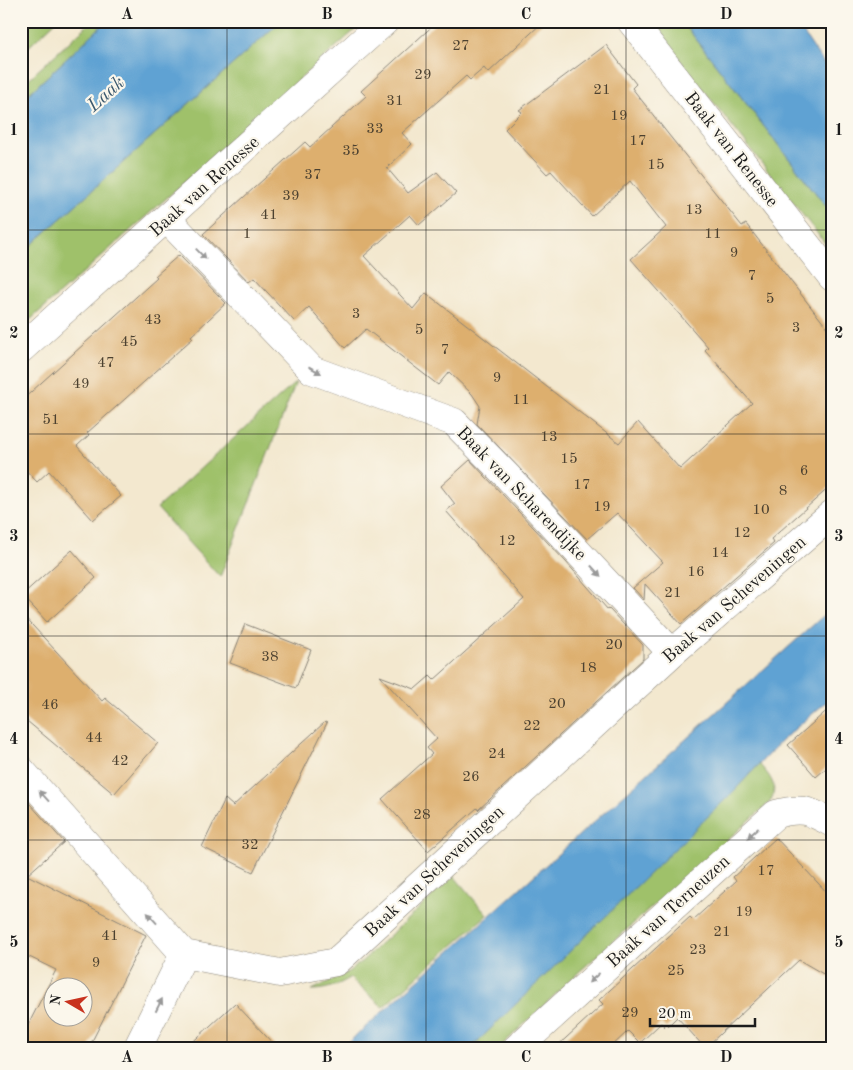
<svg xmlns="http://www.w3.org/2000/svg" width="853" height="1070" viewBox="0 0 853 1070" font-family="'Old Standard TT',serif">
	<rect width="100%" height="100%" fill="#fbf7ec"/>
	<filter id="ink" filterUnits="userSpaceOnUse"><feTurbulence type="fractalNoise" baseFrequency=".02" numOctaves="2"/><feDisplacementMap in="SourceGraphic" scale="10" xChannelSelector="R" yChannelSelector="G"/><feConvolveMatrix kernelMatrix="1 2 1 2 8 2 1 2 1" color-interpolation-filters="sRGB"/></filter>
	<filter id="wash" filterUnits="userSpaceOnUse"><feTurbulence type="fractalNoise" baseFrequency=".0096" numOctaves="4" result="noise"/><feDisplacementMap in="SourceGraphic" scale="20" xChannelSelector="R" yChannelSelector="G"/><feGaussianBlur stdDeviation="1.12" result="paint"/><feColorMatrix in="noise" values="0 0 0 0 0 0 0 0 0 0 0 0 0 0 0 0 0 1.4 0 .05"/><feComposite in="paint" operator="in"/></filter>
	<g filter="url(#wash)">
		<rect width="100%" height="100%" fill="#f3e8cf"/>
		<path fill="#9fc16a" stroke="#5e6e43" d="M21,21H56L21,54Z
			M92,21H107L21,101V86Z
			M281,21H365L21,328V254Z
			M649,21H682L832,214V252Z
			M296,382L220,577L157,508Z
			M759,764C770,776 780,787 769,803L580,971L498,1049H469Z
			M454,876L487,915L383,1007L350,978C338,985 327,990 312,990L348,972L361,962Z"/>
		<path fill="#5ea2d3" stroke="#3d5f78" d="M107,21H281L21,254V101Z
			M682,21H795L832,75V214Z
			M832,608V697L781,741L733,792L470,1049H341Z"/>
		<g id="blocks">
			<path fill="#ddaf6e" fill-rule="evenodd" d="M438,21H544L488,73L484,68L470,80L466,76L402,133L412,144L387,168L408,193L437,172L456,193L419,225L410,215L364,256L413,309L426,293L619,443L638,422L680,469L752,403L705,350L708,347L631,259L666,227L630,181L592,216L551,171L547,174L505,129L522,112L519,110L606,45L636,84L632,88L668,134L742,226L746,224L832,334V485L771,539L774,543L681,624L645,584L644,600L633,588L663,562L617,513L587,539L477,424L480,406L472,394L449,372L438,385L366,329L345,348L309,307L294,321L254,278L249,282L203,234L305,142L310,147L343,117L366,96L361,91Z
				M179,255L226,303L191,336L193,338L87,433L89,435L77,446L121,496L93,520L49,471L37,482L21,465V401L157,278L155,276Z
				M470,460L566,562L608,610L609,609L643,645V659L478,810L477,808L428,851L382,799L432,754L427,748L437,739L380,676L415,689L430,676L434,680L524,599L446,511L455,504L441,486Z
				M72,550L96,578L47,622L22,595Z
				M21,613L102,701L105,698L158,743L114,794L21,716Z
				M245,624L311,650L296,688L230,663Z
				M832,706V763L816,777L788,745Z
				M325,722L327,723L253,872L202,847L225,799L233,806Z
				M21,794L64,842L27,875L146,935L88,1049H21V1039L56,970L21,953ZM52,988H82V1018H52Z
				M776,838L832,898V979L799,960L705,1048L677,1017L666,1028L661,1023L640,1043L628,1031L609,1049H554L603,1004L599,1000L690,917L693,920L715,900L736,881L733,877Z
				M235,1003L278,1049H185Z"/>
		</g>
	</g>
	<g filter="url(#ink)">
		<use href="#blocks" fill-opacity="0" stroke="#888276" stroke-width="1"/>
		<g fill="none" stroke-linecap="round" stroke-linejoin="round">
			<defs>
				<path id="minor" d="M631,21L832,277
					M167,219L312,370L454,422L507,476L672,653
					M21,349L385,21
					M21,770L184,954L280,973L336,962L672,653L832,514
					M137,1049L184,954
					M516,1049L776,814C801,807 809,810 832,823"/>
			</defs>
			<use href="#minor" stroke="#888276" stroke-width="29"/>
			<use href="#minor" stroke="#fff" stroke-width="28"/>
		</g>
		<defs><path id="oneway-solid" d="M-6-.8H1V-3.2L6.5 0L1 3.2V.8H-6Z" transform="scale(1.25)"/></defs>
		<g fill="#999">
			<use href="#oneway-solid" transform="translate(201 254) rotate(46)"/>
			<use href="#oneway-solid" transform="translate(315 370) rotate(29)"/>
			<use href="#oneway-solid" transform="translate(596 571) rotate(47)"/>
			<use href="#oneway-solid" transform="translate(44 796) rotate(-132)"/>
			<use href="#oneway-solid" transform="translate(753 833) rotate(138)"/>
			<use href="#oneway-solid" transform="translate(152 918) rotate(-132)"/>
			<use href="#oneway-solid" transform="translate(594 978) rotate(138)"/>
			<use href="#oneway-solid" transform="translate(159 1005) rotate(-63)"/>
		</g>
	</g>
	<path fill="none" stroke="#1c1c1c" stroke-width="1" stroke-opacity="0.55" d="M227,21V1049M426,21V1049M626,21V1049M21,230H832M21,434H832M21,636H832M21,840H832"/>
	<g text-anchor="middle" stroke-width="4.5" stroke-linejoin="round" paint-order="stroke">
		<g font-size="15" fill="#4c4130">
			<text x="461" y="50">27</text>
			<text x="423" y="79">29</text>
			<text x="602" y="94">21</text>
			<text x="395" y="105">31</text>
			<text x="619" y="120">19</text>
			<text x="375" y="133">33</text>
			<text x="638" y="145">17</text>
			<text x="351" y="155">35</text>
			<text x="656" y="169">15</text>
			<text x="313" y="179">37</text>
			<text x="291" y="200">39</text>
			<text x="694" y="214">13</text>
			<text x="269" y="219">41</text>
			<text x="247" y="238">1</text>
			<text x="713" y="238">11</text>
			<text x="734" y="257">9</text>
			<text x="752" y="280">7</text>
			<text x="770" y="303">5</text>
			<text x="356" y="318">3</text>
			<text x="153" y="324">43</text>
			<text x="796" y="332">3</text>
			<text x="419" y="334">5</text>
			<text x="129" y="346">45</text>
			<text x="445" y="354">7</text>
			<text x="106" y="367">47</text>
			<text x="497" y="382">9</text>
			<text x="81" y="388">49</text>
			<text x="521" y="404">11</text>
			<text x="51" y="424">51</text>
			<text x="549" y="441">13</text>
			<text x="569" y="463">15</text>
			<text x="804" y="475">6</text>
			<text x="582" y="489">17</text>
			<text x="783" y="495">8</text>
			<text x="602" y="511">19</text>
			<text x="761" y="514">10</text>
			<text x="742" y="537">12</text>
			<text x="507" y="545">12</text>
			<text x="720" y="557">14</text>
			<text x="696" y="576">16</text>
			<text x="673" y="597">21</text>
			<text x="614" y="649">20</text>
			<text x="270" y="661">38</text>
			<text x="588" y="672">18</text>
			<text x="557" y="708">20</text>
			<text x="50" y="709">46</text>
			<text x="532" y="730">22</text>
			<text x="94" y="742">44</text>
			<text x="497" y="758">24</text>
			<text x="120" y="765">42</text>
			<text x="471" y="781">26</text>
			<text x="422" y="819">28</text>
			<text x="250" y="849">32</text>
			<text x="766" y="875">17</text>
			<text x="744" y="916">19</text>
			<text x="722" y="936">21</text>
			<text x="110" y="940">41</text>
			<text x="698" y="954">23</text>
			<text x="96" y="967">9</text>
			<text x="676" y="975">25</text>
			<text x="630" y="1017">29</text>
		</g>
		<g font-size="18" fill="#1c1c1c" stroke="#fbf7ec">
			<text transform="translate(732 149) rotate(52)" y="6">Baak van Renesse</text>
			<text transform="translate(204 186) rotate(-42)" y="6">Baak van Renesse</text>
			<text transform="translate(522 493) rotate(46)" y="6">Baak van Scharendijke</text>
			<text transform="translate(734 599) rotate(-41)" y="6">Baak van Scheveningen</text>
			<text transform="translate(434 871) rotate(-43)" y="6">Baak van Scheveningen</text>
			<text transform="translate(668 911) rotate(-42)" y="6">Baak van Terneuzen</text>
		</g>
		<g font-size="19" font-style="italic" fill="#3a586e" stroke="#fbf7ec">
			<text transform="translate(105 93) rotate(-42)" y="7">Laak</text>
		</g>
	</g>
	<rect width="853" height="1070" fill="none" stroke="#fbf7ec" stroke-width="55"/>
	<g transform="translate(68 1002) rotate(279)"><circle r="24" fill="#fbf7ec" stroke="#a29f99"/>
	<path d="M0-4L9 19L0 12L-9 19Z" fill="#c8321e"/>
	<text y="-8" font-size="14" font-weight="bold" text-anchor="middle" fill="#1c1c1c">N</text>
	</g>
	<path d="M650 1018v8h105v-8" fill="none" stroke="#1c1c1c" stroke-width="2.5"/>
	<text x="658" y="1018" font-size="15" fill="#1c1c1c" stroke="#fbf7ec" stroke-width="4" paint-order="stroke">20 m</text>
	<rect x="28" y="28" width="798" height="1014" fill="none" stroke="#1c1c1c" stroke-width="2"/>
	<g font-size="16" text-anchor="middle" font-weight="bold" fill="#1c1c1c">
		<text x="127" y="19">A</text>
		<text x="327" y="19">B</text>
		<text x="526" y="19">C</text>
		<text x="726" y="19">D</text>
		<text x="14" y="135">1</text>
		<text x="839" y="135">1</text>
		<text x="14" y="338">2</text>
		<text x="839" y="338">2</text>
		<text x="14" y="541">3</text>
		<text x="839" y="541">3</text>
		<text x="14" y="744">4</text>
		<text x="839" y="744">4</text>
		<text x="14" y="947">5</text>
		<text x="839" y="947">5</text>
		<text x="127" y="1062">A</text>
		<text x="327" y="1062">B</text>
		<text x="526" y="1062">C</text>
		<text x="726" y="1062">D</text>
	</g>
</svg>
